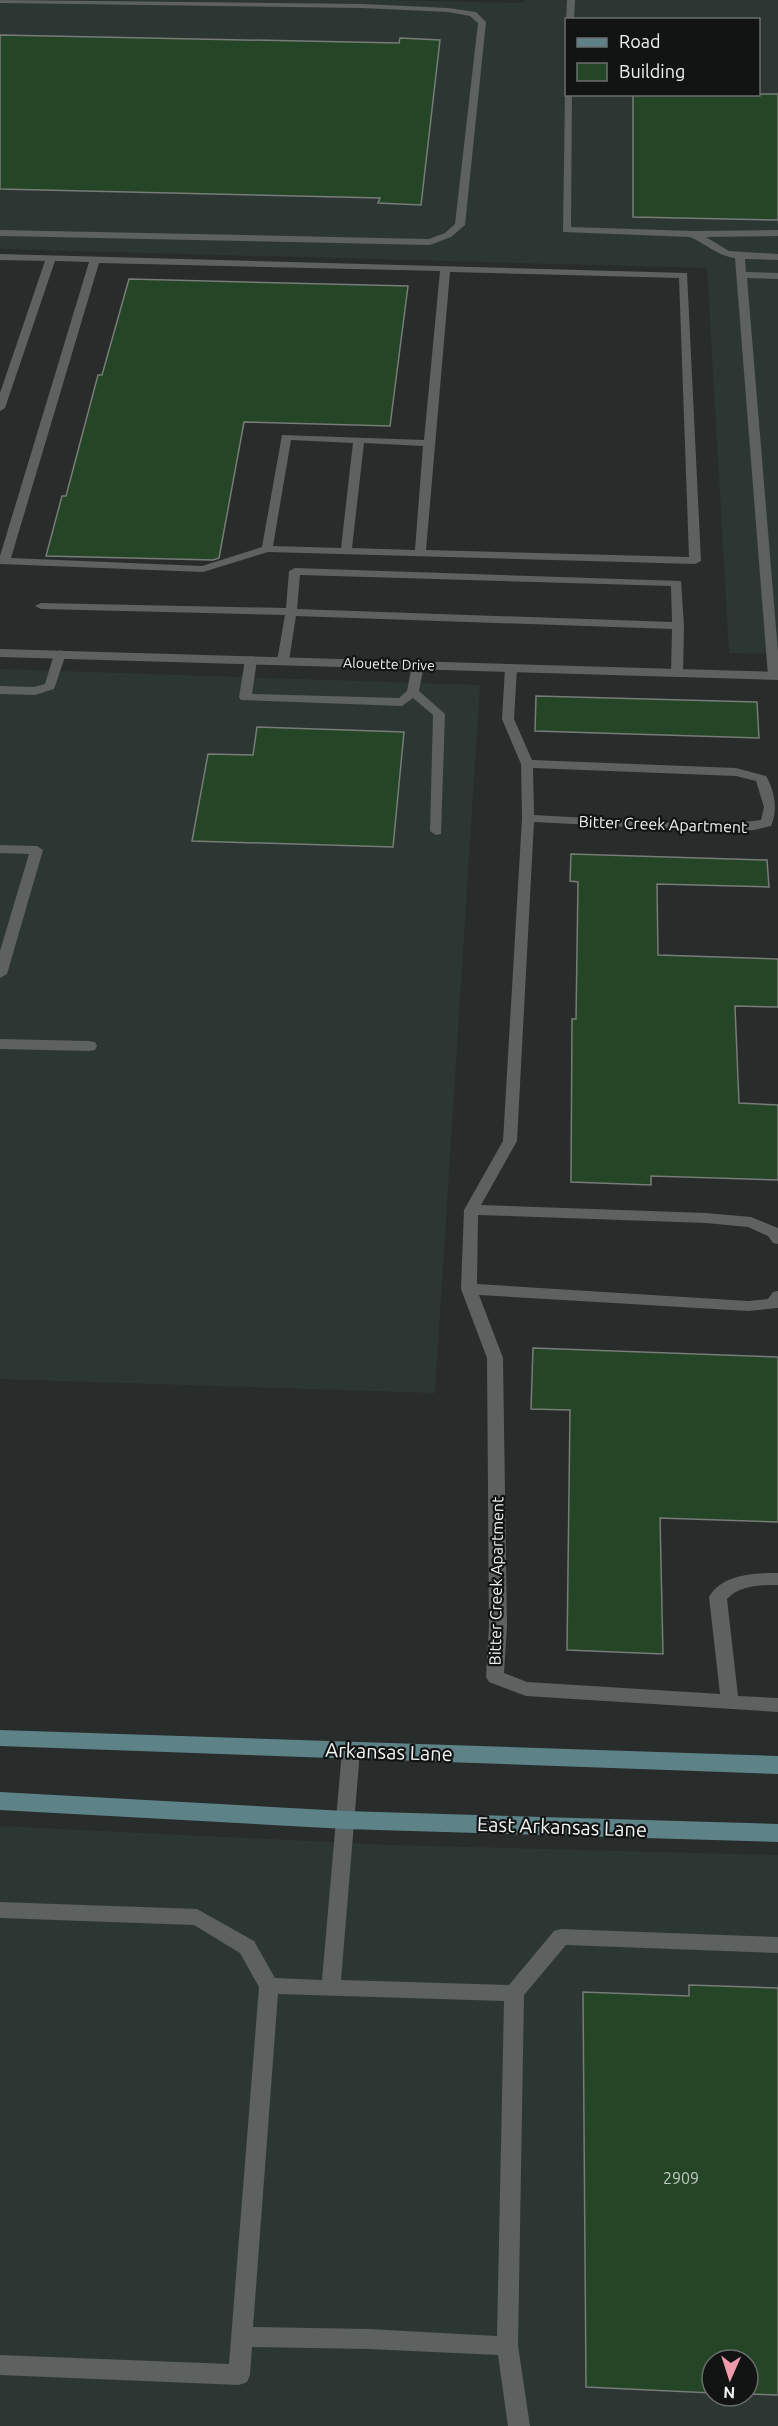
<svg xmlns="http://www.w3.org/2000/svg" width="778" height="2426" viewBox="0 0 778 2426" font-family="Ubuntu,sans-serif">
	<rect width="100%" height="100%" fill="#282c2b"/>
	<path fill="#2c3734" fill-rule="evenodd" d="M0,0H382L523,3L524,0H778V654L729,653L707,268L0,249ZM566,20H758V94H566Z
		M0,669L480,685L435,1393L0,1379Z
		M0,1826L392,1845L778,1855V2426H0ZM712,2360H748V2396H712Z"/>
	<path fill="#254626" stroke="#787b78" stroke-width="1.5" d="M0,35L399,43L400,38L440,40L421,205L378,203L380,198L0,189Z
		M633,94H778V220L633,217Z
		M129,279L408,286L390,426L244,422L219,558L213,560L46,556L62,496H66L98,375H102Z
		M536,696L757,702L759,738L535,731Z
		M257,727L404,732L393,847L192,841L208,754L253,755Z
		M571,854L767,860L769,887L657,884L658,955L778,959V1007L735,1006L739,1103L778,1105V1180L651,1176V1185L571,1182L572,1019H576L578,882L570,881Z
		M533,1348L778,1357V1522L660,1518L663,1654L567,1650L570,1410L531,1409Z
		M689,1985L778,1988V2395L748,2394V2360H712V2393L586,2387L583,1992L689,1996Z"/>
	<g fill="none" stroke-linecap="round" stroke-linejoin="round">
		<path fill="#5d6160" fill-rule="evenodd" d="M0,0L362,4L448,8L476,12L486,22L465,225L451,237L430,245L0,236V230L429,239L445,233L455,224L478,23L470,16L448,12L362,8L0,3Z
			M567,0H575L574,20L566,21Z
			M565,92L572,94L571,227L693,231L778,230V236L706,237L729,251L778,254V260L745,259L746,272L778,273V279L747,278L778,652V679H770L768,676L735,258C718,256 706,244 690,237L563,232Z
			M0,254L687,273L701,561L695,564L268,552L203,572L0,564V556L89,262L55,261L5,408L0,411V393L45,261L0,260ZM99,263L440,271L424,440L282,435L262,547L202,566L11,558ZM450,272L679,278L689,557L426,550ZM291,440L353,443L341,548L273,546ZM364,443L423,446L415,550L352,548Z
			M295,568L681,581L684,626L683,673L677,677L671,673L672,629L296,616L289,661L283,665L277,661L285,615L41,609L35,606L41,603L286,608L289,571ZM300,575L671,586L672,622L297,609Z
			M60,650L66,654L54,689L35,695L0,694V686L34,687L45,684L54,654Z
			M251,656L257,660L252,694L399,698L407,691L412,665L414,662H422L424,665L419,691L445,714L441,834L436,835L430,831L433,715L413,698L402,706L241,700L239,697L245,660Z
			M511,664L517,668L514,719L532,760L736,768L766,776C775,791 778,811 771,826L754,830L728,832L534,822L517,1141L481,1205L706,1213L751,1217L778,1228V1244L773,1243L768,1236L748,1227L706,1223L478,1215L477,1284L748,1301L768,1299L773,1292L778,1291V1308L748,1311L479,1295L503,1358L507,1626L504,1673L527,1682L720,1694L709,1597C722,1574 754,1573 778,1573V1585C760,1585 740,1585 727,1599L738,1696L778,1698V1712L526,1696L489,1682L486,1677L489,1626L487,1358L461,1289L464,1210L503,1141L522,818L521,764L502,719L505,668ZM533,768L736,776L756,781L764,807L761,820L728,824H693L534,815Z
			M0,845L37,846L43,850L7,974L0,978V951L29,854L0,853Z
			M351,1744L357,1746L360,1751L341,1980L509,1985L554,1931L561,1929L778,1937V1953L566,1945L524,1995L518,2346L530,2426H508L498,2355L368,2349L252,2347L250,2375L247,2382L239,2385L0,2375V2355L229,2364L259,1987L240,1953L194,1925L0,1918V1902L197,1909L254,1941L275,1978L322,1980L342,1751L345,1746ZM278,1994L504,2001L497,2336L368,2329L253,2327Z"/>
		<path fill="#5d6160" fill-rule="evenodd" d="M0,649L778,672V680L0,657Z
			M0,1039L89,1041L95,1042L97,1046L95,1050L89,1051L0,1049Z"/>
		<path fill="#5d8288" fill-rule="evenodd" d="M0,1730L778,1756V1774L0,1746Z
			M0,1792L345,1811L778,1824V1842L345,1829L0,1810Z"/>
	</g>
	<g text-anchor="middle" stroke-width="4.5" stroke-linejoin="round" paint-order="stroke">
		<g font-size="14" fill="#f0f3f2" stroke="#121414">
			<text transform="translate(389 664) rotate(2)" y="5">Alouette Drive</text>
		</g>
		<g font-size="16" fill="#f0f3f2" stroke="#121414">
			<text transform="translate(663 824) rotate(2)" y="6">Bitter Creek Apartment</text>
			<text transform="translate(496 1581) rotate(-89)" y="6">Bitter Creek Apartment</text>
		</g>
		<g font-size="16" fill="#bdc8bf">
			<text x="681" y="2184">2909</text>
		</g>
		<g font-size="20" fill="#f0f3f2" stroke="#121414">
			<text transform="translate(389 1752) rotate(2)" y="7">Arkansas Lane</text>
			<text transform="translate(562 1827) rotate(2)" y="7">East Arkansas Lane</text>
		</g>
	</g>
	<rect x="565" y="18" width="195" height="78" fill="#121414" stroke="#6b6d6d" stroke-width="1.5"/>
	<rect x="577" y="38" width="30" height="9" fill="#5d8288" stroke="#6b6d6d" stroke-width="1.5"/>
	<text x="619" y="48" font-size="18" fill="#f0f3f2">Road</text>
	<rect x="577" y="63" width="30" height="18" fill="#254626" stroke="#6b6d6d" stroke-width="1.5"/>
	<text x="619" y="78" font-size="18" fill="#f0f3f2">Building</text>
	<g transform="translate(730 2378) rotate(183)"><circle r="28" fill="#121414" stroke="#6b6d6d" stroke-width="1.5"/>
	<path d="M0-4.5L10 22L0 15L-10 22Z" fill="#f29aad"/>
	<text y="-9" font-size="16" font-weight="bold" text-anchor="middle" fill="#f0f3f2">N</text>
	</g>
</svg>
